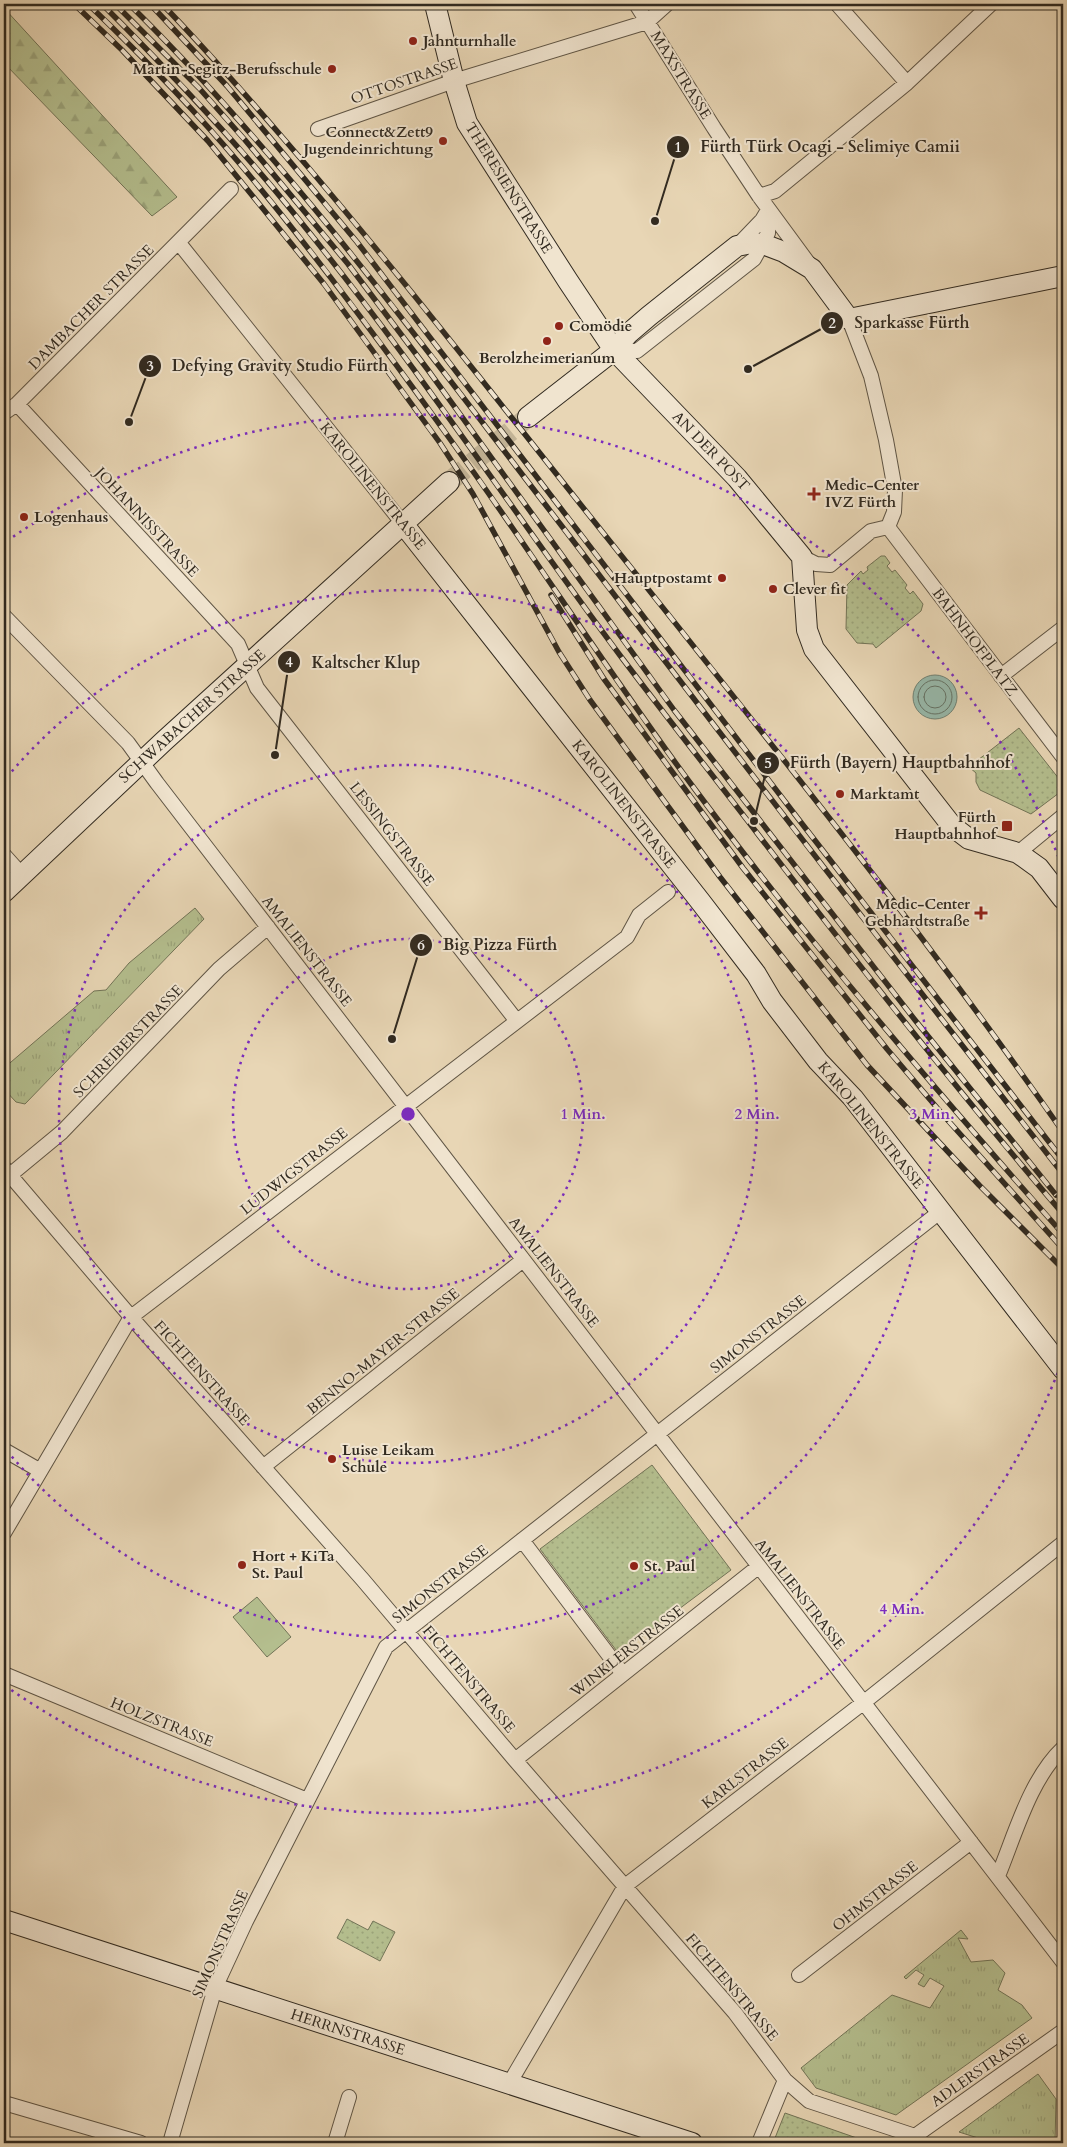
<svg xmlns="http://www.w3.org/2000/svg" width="1067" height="2147" viewBox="0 0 1067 2147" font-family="Cardo,serif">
	<defs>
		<pattern id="grass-tufts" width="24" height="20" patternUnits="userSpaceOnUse" patternTransform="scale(1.25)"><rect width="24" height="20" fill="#b4be8e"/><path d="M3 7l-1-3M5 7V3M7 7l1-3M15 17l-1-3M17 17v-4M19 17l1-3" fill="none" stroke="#9ba37a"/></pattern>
		<pattern id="forest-firs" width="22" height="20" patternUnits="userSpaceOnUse" patternTransform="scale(1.25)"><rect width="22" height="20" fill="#b4be8e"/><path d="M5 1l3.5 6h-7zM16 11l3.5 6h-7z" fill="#9ba37a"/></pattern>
		<pattern id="park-dots" width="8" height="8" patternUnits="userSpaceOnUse" patternTransform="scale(1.25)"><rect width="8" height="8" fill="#b4be8e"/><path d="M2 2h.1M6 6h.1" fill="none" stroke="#9ba37a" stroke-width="1.8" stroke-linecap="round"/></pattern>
	</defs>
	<rect width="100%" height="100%" fill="#e8d6b5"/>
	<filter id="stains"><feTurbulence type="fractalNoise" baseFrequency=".004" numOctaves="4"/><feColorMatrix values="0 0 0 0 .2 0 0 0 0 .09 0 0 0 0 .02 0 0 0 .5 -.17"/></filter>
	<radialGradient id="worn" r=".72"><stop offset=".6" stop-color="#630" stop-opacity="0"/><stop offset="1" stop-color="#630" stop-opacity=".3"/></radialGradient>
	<path fill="url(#grass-tufts)" stroke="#727457" d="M195,908L204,919L25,1104L16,1102L4,1089V1068L94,991L106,990L129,963Z
		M961,1930L968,1939L958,1938L971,1962L993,1960L1005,1973L998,1990L1022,2005L1032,2018L896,2115L816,2088L801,2068L892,1995L930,2008L944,1986L930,1978L924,1987L918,1984L924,1975L916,1970L906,1979L904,1977Z
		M1038,2074L1056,2099L1055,2143H977L978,2138L959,2132Z"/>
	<path fill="url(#forest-firs)" stroke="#727457" d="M4,8L177,197L152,216L4,63Z"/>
	<path fill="url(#park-dots)" stroke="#727457" d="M881,556H885L890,563L887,566L892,572L895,570L907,585L905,588L910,594L913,591L923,604L921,611L876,648L873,644L857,643L846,629L847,585L861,571L863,574L868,570L867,567Z
		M1019,728L1063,784V790L1031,814L980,790L976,782V773L969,767Z
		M652,1465L731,1570L619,1654L540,1549Z
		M347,1919L368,1930L373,1921L395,1932L380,1961L337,1938Z
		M785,2113L871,2143H773Z"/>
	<path fill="#b4be8e" stroke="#727457" d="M257,1597L291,1637L267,1657L233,1617Z"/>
	<path fill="#97b9ab" stroke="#6e8073" d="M913 697a22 22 0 1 1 44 0a22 22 0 1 1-44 0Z"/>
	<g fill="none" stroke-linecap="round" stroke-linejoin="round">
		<path stroke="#647266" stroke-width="1" d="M918 697a17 17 0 1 1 34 0a17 17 0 1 1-34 0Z
			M924 697a11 11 0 1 1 22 0a11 11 0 1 1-22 0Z"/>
		<path stroke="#c3b497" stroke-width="20" stroke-dasharray="20 10" stroke-linecap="butt" d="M449,482L528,417"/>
		<defs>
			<path id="street" d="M636,4L714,128L759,196L809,264
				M837,4L907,83
				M318,129L454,81L647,22L667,4
				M759,196L775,191L907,83L991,4
				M179,243L404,525
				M738,245L762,220L768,210
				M849,319L871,376L886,440L895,490L894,512L888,527
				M614,350L637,351L754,259L768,233V210
				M17,404L238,644L257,688L516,1020
				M4,413L17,404L231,189
				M888,527L1063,757
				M802,557L816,564L830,565L871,531L888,527
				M4,616L128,743L157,783L1063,1962
				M1001,676L1063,628
				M1018,853L1063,816
				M4,855L22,875
				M4,1168L131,1317L363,1580L515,1760L735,2013L785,2080L809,2101L915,2136L1063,2031
				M10,1175L62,1132L219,969L268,927
				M4,1450L39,1470
				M263,1467L523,1260
				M4,1533L131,1317L627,937L639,915L668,892
				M522,1540L623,1674
				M4,1674L307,1800
				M515,1760L758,1567
				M998,1876C1015,1835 1030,1779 1063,1748
				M799,1975L971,1842
				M509,2084L625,1886L863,1703L1063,1543
				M4,2103L141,2143
				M170,2143L215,1988L246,1921L386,1647L941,1211
				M335,2143L349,2097
				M759,2143L785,2080"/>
			<path id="secondary" d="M435,4L454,81L467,123L568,281L614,350L737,478L802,557L807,630L814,649L952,826L969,839L1018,853L1039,868L1063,899
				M528,417L614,350L628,334L649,316L737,246L752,243L763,244L784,252L812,269L849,319L1063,276
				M404,525L700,901L756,974L772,1001L818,1061L853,1098L1063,1369
				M4,892L164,741L449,482
				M4,1920L692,2143"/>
		</defs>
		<use href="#street" stroke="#5f5545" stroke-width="16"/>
		<use href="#secondary" stroke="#312a20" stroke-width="22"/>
		<use href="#street" stroke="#f0e4cf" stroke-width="14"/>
		<use href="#secondary" stroke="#f0e4cf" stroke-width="20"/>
		<defs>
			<path id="rail" d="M74,4L122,50L208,141L324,284L440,443L473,494L559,652L590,700L720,877L867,1065L979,1185L1063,1269
				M88,4C141,55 193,108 240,164C318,257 390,355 460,453C538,562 611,676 691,784C807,940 934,1088 1063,1234
				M102,4C170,72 236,141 296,216C411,357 511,509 619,654C664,714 711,773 757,833C856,962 957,1090 1063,1214
				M115,4L199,88L245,140L348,264L428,370L674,710L915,1020L1056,1195
				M129,4C290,163 423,346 561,525C727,743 894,959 1063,1174
				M150,4L227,86L357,242L803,825L1063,1160
				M162,4C204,47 244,93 283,138C386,257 483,382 581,505C745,711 912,916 1063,1132
				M551,595L604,679L743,868L887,1049L944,1116L1063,1249"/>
		</defs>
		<use href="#rail" stroke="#312a20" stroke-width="5.5"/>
		<use href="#rail" stroke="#f0e4cf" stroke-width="4" stroke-dasharray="11" stroke-linecap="butt"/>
	</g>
	<g fill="none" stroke="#7b2cbf" stroke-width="2.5" stroke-dasharray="2.5 5">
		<circle cx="408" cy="1114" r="175"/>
		<circle cx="408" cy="1114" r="349"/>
		<path d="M7 777A524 524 0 1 1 7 1451"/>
		<path d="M1063 1359A699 699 0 0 1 7 1687M7 541A699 699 0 0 1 1063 869"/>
	</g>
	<g fill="#8f2418" stroke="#f0e4cf" stroke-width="2">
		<circle cx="413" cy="41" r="5"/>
		<circle cx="332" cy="69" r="5"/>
		<circle cx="443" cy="141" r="5"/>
		<circle cx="559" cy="326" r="5"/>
		<circle cx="547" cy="341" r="5"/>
		<path d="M811.5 486.5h5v5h5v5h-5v5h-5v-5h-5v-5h5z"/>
		<circle cx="24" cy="517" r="5"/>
		<circle cx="722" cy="578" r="5"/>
		<circle cx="773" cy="589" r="5"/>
		<circle cx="840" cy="794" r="5"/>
		<rect x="1001" y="820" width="12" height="12" rx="2.5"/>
		<path d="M978.5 905.5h5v5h5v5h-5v5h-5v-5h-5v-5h5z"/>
		<circle cx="332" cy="1459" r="5"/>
		<circle cx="242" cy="1565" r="5"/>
		<circle cx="634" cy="1566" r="5"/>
	</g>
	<g text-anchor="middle" stroke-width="4" stroke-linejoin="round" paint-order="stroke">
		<g font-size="15" font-weight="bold" fill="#312a20" stroke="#f0e4cf" text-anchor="start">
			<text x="423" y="46">Jahnturnhalle</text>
			<text x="322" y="74" text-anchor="end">Martin-Segitz-Berufsschule</text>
			<text x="433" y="137" text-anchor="end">Connect&amp;Zett9<tspan x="433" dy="17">Jugendeinrichtung</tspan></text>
			<text x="569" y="331">Comödie</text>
			<text x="547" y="363" text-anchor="middle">Berolzheimerianum</text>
			<text x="825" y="490">Medic-Center<tspan x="825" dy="17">IVZ Fürth</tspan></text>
			<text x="34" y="522">Logenhaus</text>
			<text x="712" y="583" text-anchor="end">Hauptpostamt</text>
			<text x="783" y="594">Clever fit</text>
			<text x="850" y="799">Marktamt</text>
			<text x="996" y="822" text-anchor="end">Fürth<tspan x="996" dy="17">Hauptbahnhof</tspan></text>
			<text x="970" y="909" text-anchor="end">Medic-Center<tspan x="970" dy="17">Gebhardtstraße</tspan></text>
			<text x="342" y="1455">Luise Leikam<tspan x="342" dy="17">Schule</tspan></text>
			<text x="252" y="1561">Hort + KiTa<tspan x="252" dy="17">St. Paul</tspan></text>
			<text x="644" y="1571">St. Paul</text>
		</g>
		<g font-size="15" fill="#312a20" stroke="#f0e4cf">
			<text transform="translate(681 75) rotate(58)" y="5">MAXSTRASSE</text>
			<text transform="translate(404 81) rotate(-19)" y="5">OTTOSTRASSE</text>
			<text transform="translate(509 188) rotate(58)" y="5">THERESIENSTRASSE</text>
			<text transform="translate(91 307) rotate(-45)" y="5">DAMBACHER STRASSE</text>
			<text transform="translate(711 451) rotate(46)" y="5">AN DER POST</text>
			<text transform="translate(373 486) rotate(51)" y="5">KAROLINENSTRASSE</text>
			<text transform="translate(147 522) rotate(47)" y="5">JOHANNISSTRASSE</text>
			<text transform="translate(975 642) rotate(53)" y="5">BAHNHOFPLATZ</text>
			<text transform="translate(192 716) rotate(-42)" y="5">SCHWABACHER STRASSE</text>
			<text transform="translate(624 804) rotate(52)" y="5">KAROLINENSTRASSE</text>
			<text transform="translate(392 834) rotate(52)" y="5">LESSINGSTRASSE</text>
			<text transform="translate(307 951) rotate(52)" y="5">AMALIENSTRASSE</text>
			<text transform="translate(128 1041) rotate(-46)" y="5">SCHREIBERSTRASSE</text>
			<text transform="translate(871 1125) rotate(51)" y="5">KAROLINENSTRASSE</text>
			<text transform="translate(294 1171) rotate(-38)" y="5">LUDWIGSTRASSE</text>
			<text transform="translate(554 1272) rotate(52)" y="5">AMALIENSTRASSE</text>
			<text transform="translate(758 1334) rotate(-38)" y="5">SIMONSTRASSE</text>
			<text transform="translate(383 1351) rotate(-39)" y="5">BENNO-MAYER-STRASSE</text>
			<text transform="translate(202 1373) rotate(48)" y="5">FICHTENSTRASSE</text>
			<text transform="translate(440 1584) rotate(-38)" y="5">SIMONSTRASSE</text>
			<text transform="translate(800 1594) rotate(52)" y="5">AMALIENSTRASSE</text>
			<text transform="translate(627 1651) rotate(-38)" y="5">WINKLERSTRASSE</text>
			<text transform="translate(469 1679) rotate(50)" y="5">FICHTENSTRASSE</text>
			<text transform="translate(162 1722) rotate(22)" y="5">HOLZSTRASSE</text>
			<text transform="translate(745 1773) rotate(-38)" y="5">KARLSTRASSE</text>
			<text transform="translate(875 1896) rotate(-38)" y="5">OHMSTRASSE</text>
			<text transform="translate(220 1944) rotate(-66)" y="5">SIMONSTRASSE</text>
			<text transform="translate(732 1987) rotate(50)" y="5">FICHTENSTRASSE</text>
			<text transform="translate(348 2032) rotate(18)" y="5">HERRNSTRASSE</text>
			<text transform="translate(980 2070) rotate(-35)" y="5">ADLERSTRASSE</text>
		</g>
	</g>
	<circle cx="408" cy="1114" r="8" fill="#7b2cbf" stroke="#f0e4cf" stroke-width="2.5"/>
	<g font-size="15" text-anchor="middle" font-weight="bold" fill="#7b2cbf" stroke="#f0e4cf" stroke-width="4" stroke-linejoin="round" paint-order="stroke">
		<text x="583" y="1119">1 Min.</text>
		<text x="757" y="1119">2 Min.</text>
		<text x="932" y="1119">3 Min.</text>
		<text x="902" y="1614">4 Min.</text>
	</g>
	<path fill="none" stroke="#312a20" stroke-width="2" d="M655 221L678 147M748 369L832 323M129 422L150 366M275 755L289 662M754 821L768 763M392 1039L421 945"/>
	<g fill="#312a20" stroke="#f0e4cf" stroke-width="2">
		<circle cx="655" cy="221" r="5"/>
		<circle cx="748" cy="369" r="5"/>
		<circle cx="129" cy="422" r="5"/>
		<circle cx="275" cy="755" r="5"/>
		<circle cx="754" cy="821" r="5"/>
		<circle cx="392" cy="1039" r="5"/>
		<circle cx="678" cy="147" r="12"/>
		<circle cx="832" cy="323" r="12"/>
		<circle cx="150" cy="366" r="12"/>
		<circle cx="289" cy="662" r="12"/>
		<circle cx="768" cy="763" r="12"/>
		<circle cx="421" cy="945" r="12"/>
	</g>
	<g font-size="15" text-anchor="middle" font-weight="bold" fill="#fff">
		<text x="678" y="152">1</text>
		<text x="832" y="328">2</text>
		<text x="150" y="371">3</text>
		<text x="289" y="667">4</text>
		<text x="768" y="768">5</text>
		<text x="421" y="950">6</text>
	</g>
	<g font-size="16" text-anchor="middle" font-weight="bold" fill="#312a20" stroke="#f0e4cf" stroke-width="4" stroke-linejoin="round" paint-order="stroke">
		<text x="830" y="152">Fürth Türk Ocagi - Selimiye Camii</text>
		<text x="912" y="328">Sparkasse Fürth</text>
		<text x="280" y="371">Defying Gravity Studio Fürth</text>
		<text x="366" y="668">Kaltscher Klup</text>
		<text x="900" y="768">Fürth (Bayern) Hauptbahnhof</text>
		<text x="500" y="950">Big Pizza Fürth</text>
	</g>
	<rect width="1067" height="2147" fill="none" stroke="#e8d6b5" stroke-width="20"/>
	<rect x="5" y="5" width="1057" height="2137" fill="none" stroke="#312a20" stroke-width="2.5"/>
	<rect x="10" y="10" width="1047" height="2127" fill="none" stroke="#312a20"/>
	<rect width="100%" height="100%" filter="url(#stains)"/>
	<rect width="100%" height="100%" fill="url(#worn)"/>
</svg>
